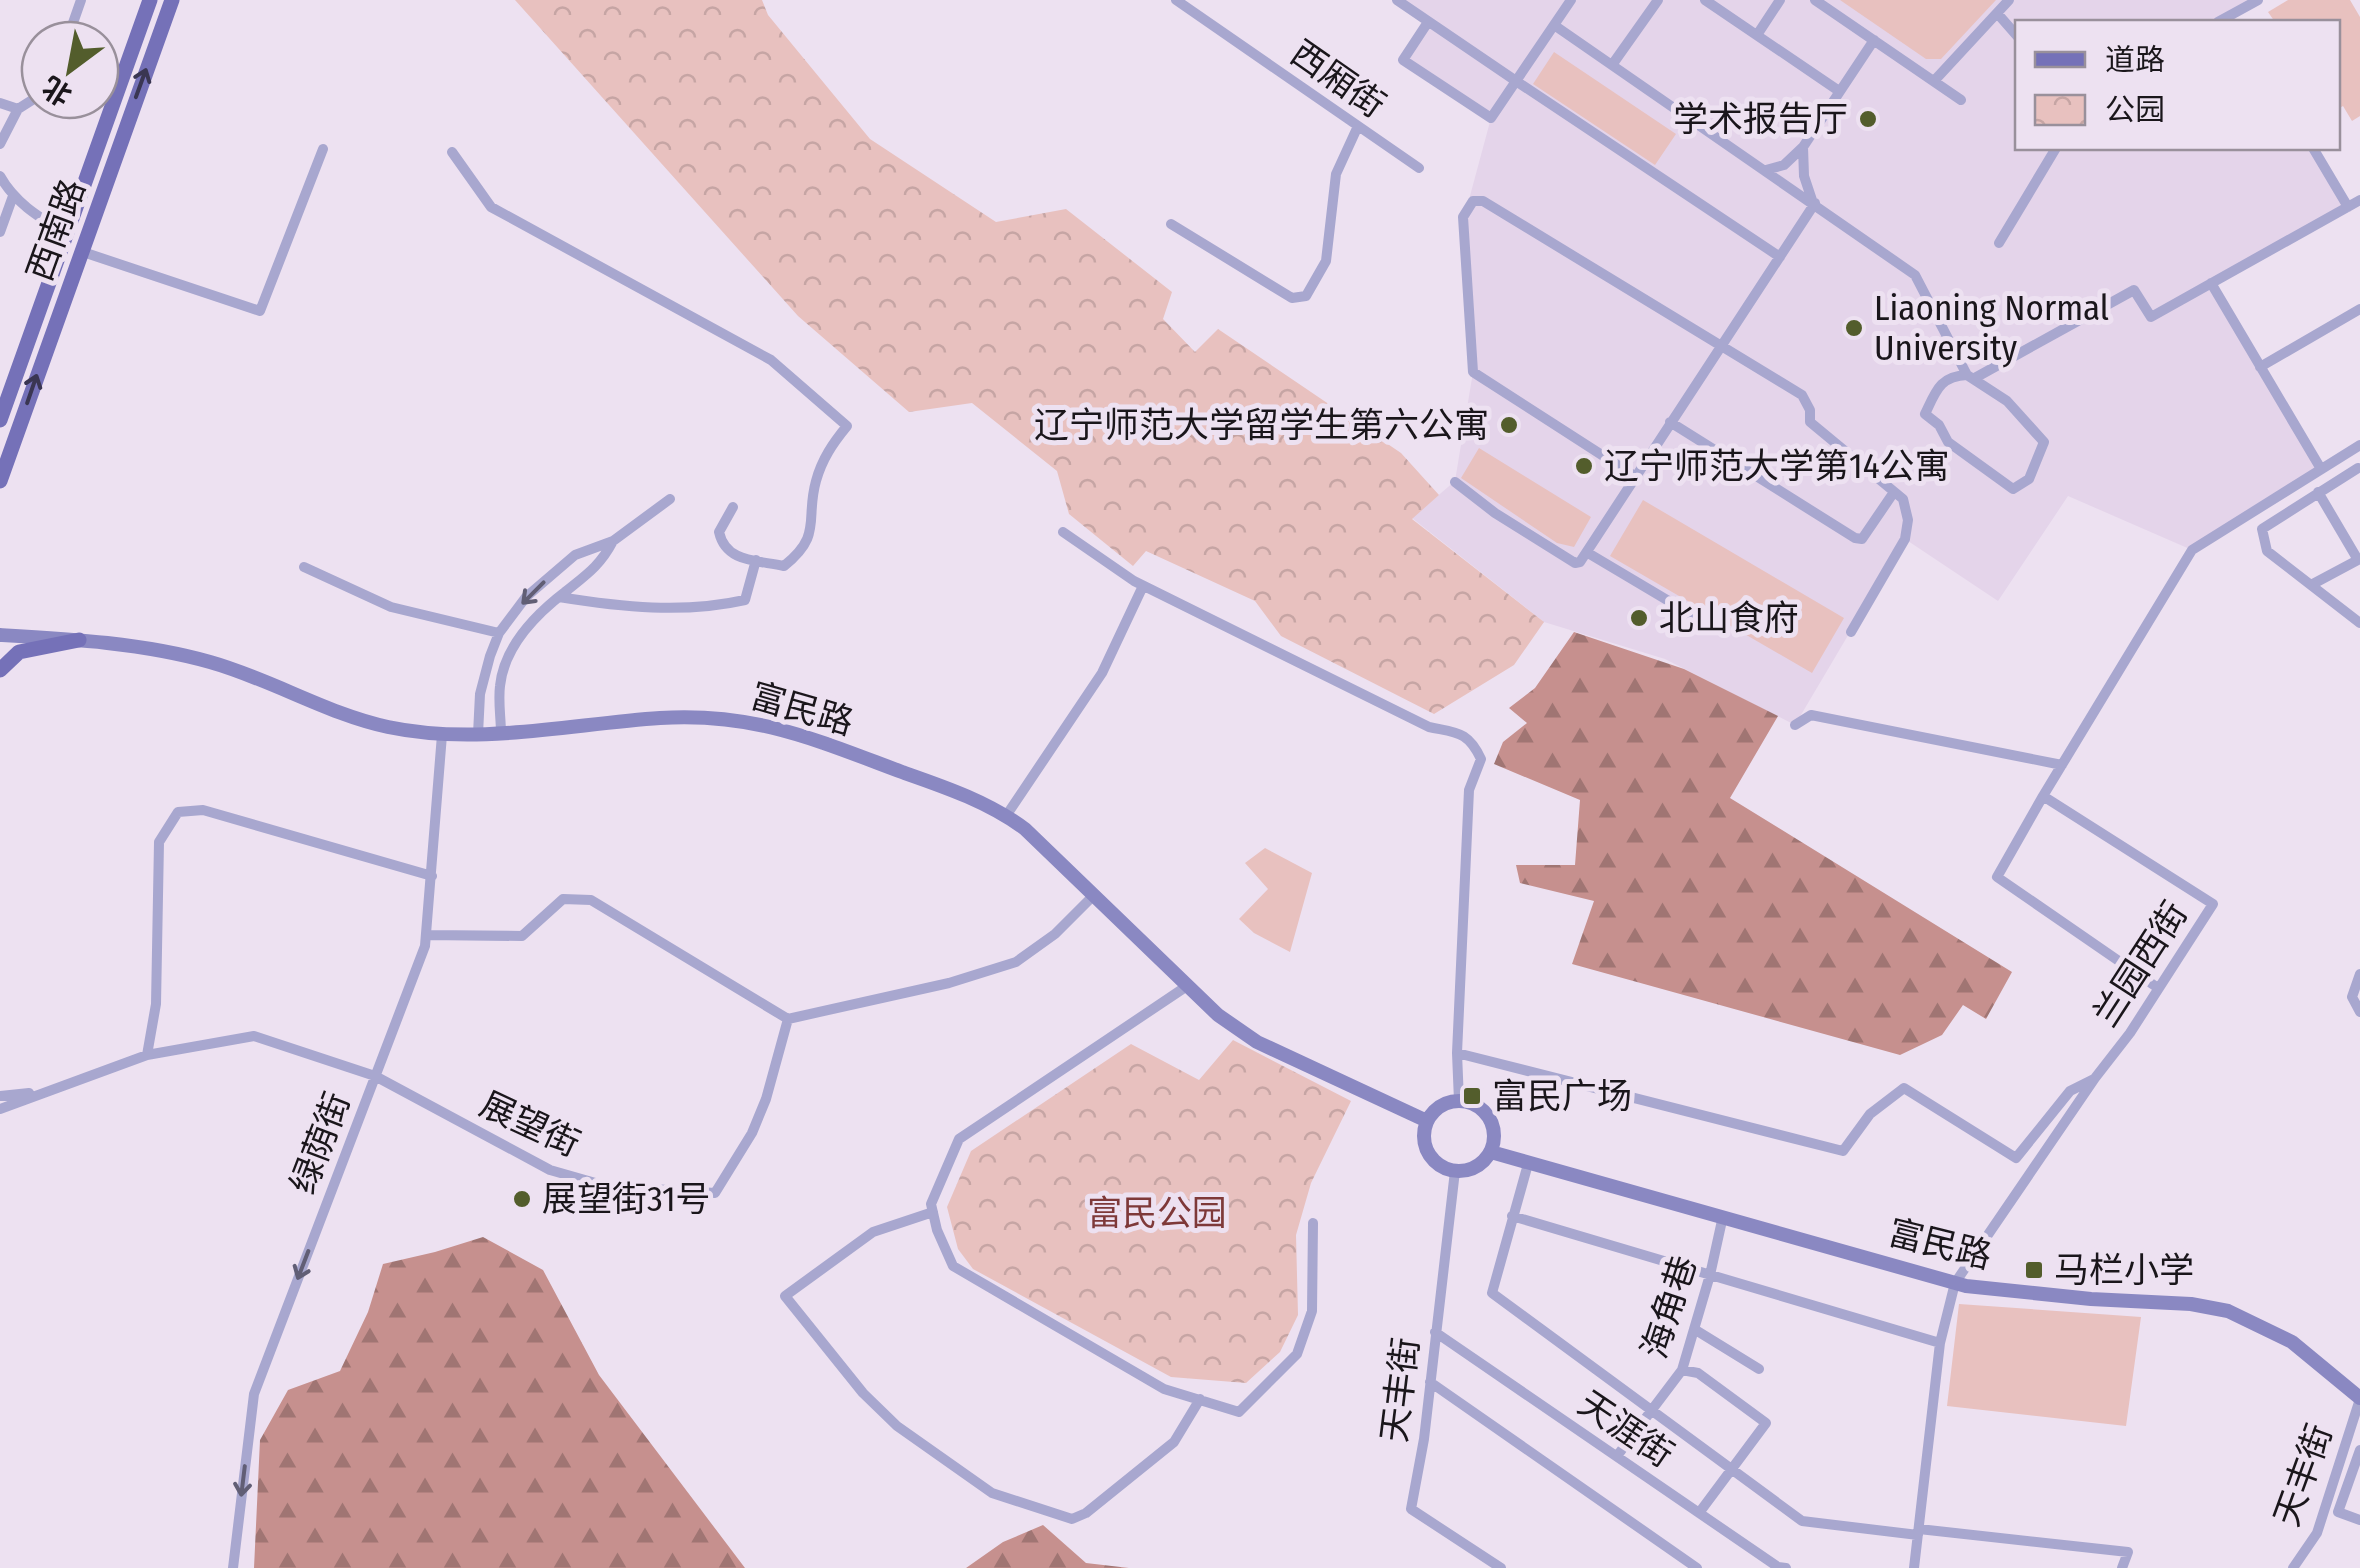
<svg xmlns="http://www.w3.org/2000/svg" width="2360" height="1568" viewBox="0 0 2360 1568" font-family="'Fira Sans Condensed','Noto Sans SC',sans-serif">
	<defs>
		<pattern id="forest-firs" width="22" height="20" patternUnits="userSpaceOnUse" patternTransform="scale(2.5)"><rect width="22" height="20" fill="#c6908e"/><path d="M5 1l3.5 6h-7zM16 11l3.5 6h-7z" fill="#a07573"/></pattern>
		<pattern id="park-crowns" width="20" height="18" patternUnits="userSpaceOnUse" patternTransform="scale(2.5)"><rect width="20" height="18" fill="#e8c1bf"/><path d="M2 6a3 3 0 1 1 6 0M12 15a3 3 0 1 1 6 0" fill="none" stroke="#c6a5a4"/></pattern>
	</defs>
	<rect width="100%" height="100%" fill="#ede1f1"/>
	<path fill="#e4d4ea" d="M1397,0H2258L2233,15L2238,22H2018V148H2313L2348,207L2211,284L2321,469L2192,550L2068,496L1998,601L1905,539L1795,725L1665,659L1544,622L1412,518L1455,481L1473,372L1467,207L1491,118L1403,60L1428,22Z"/>
	<path fill="url(#forest-firs)" d="M1574,632L1684,669L1778,716L1730,798L2012,972L1986,1019L1963,1005L1942,1035L1900,1055L1572,964L1594,901L1520,883L1516,865H1575L1580,800L1494,764L1503,742L1527,723L1509,708L1535,688Z
		M483,1237L543,1270L599,1375L745,1568H254L260,1440L288,1390L340,1371L368,1312L383,1264L435,1252Z
		M1043,1525L1086,1563L1129,1568H966L1003,1542Z"/>
	<path fill="url(#park-crowns)" d="M515,0H762L768,15L870,139L996,222L1066,209L1172,292L1163,319L1195,352L1218,329L1401,453L1439,495L1412,519L1544,622L1514,665L1434,714L1281,636L1255,601L1146,551L1133,566L1069,514L1057,471L972,403L909,412L798,316Z
		M1233,1040L1351,1101L1311,1183L1296,1235L1298,1315L1280,1352L1246,1383L1171,1377L973,1269L958,1249L947,1207L971,1151L1131,1044L1199,1080Z"/>
	<path fill="#e8c1bf" d="M1840,0H1996L1941,59H1926Z
		M2288,0H2350L2360,17V116L2352,121L2343,106L2338,109V22H2275L2268,12Z
		M1554,52L1676,134L1655,165L1533,84Z
		M1479,448L1591,517L1574,547L1557,543L1461,478Z
		M1643,500L1844,618L1812,673L1610,556Z
		M1265,848L1312,873L1290,952L1254,933L1239,919L1268,889L1245,863Z
		M1959,1304L2141,1317L2126,1426L1947,1406Z"/>
	<g fill="none" stroke-linecap="round" stroke-linejoin="round">
		<path stroke="#a8a7cf" stroke-width="10" d="M1176,0L1419,168
			M1397,0L1516,81L1491,118L1403,60L1428,22
			M1571,0L1516,81L1780,257
			M1705,0L1839,91
			M1815,0L1961,100
			M1997,13L2018,37
			M2218,22L2258,0
			M1554,25L1915,275L1967,375L2007,401L2044,442L2029,479L2013,489L1948,442L1939,425L1925,414C1936,391 1940,376 1967,375
			M1757,35L1780,0
			M67,40L81,0
			M1612,65L1658,0
			M1934,81L2009,0
			M0,103L18,109
			M0,144L18,109L40,95
			M2313,148L2348,207
			M452,152L491,207L771,360L847,426C833,443 822,459 816,481C805,520 823,535 784,566C757,560 726,563 719,532L733,507
			M1766,170L1784,165L1803,147
			M0,176C15,203 39,217 65,233
			M1812,200L1804,176L1803,147L1874,40
			M1171,224L1292,298L1306,296L1326,261L1336,174L1358,126
			M0,232L13,196
			M1999,243L2056,148
			M80,251L260,311L323,149
			M2211,283L2321,469
			M2260,367L2360,309
			M1973,379L2134,290L2151,317L2360,200
			M1670,422L1855,538L1862,539L1894,492
			M2358,468L2262,529L2267,551L2360,623
			M1636,477L1473,372L1463,217L1473,201H1483L1802,395L1810,410V422L1903,499L1908,520L1905,539L1851,632
			M1455,482L1495,513L1575,563L1580,562L1815,203
			M1063,532L1134,581L1429,727C1457,733 1468,731 1481,759L1469,790L1457,1053L1459,1101
			M1588,553L1699,619
			M304,567L391,607L499,633
			M2311,585L2358,560L2318,492
			M559,597C621,607 683,614 745,600L756,560
			M1795,725L1811,715L2062,765
			M478,734L480,694L490,656L499,633L526,597L575,555L613,541L670,499
			M501,734C501,718 498,702 500,686C504,647 535,615 565,592C586,575 600,566 613,541
			M2043,796L1997,877L2158,988
			M1006,816L1102,673L1143,586
			M426,935L522,936L563,899L591,900L788,1019
			M2360,974L2352,997L2360,1012
			M1187,986L959,1139L931,1204L937,1230L953,1266L1164,1389L1239,1412L1297,1354L1312,1311L1313,1223
			M1457,1053L1843,1151L1870,1114L1904,1088L2016,1158L2070,1091L2094,1079
			M147,1055L156,1004L159,842L178,812L203,810L432,876
			M0,1096L29,1093
			M0,1109L147,1055L254,1036L375,1076L550,1170L606,1186L715,1193L752,1133L766,1099L788,1019L949,983L1016,962L1055,934L1094,895
			M1528,1164L1492,1293L1802,1521L1918,1535
			M1455,1171L1424,1439L1411,1509L1501,1568
			M933,1212L873,1232L785,1296L863,1393L897,1426L992,1493L1072,1519L1086,1513L1174,1442L1200,1399
			M1512,1216L1940,1343
			M1694,1329L1759,1369
			M1435,1332L1778,1567L1786,1568
			M1682,1370L1698,1373L1766,1423L1699,1513
			M1430,1382L1697,1568
			M2360,1450L2338,1512L2360,1520
			M1617,1456L1682,1370L1710,1275L1723,1216
			M1919,1529L2128,1552L2122,1568
			M233,1568L254,1394L425,946L442,735
			M1914,1568L1940,1343L1955,1283L2095,1078L2130,1033L2213,904L2043,796L2192,550L2360,445
			M2293,1568L2317,1533L2360,1399"/>
		<path stroke="#8a88c2" stroke-width="14" d="M0,635C70,639 143,643 210,662C271,679 327,714 388,727C478,746 570,724 660,718C755,712 816,740 902,772C945,787 989,802 1025,829L1218,1015L1257,1042L1427,1121
			M1424 1136a35 35 0 1 1 70 0a35 35 0 1 1-70 0Z
			M1491,1152L1966,1286L2091,1299L2191,1304L2228,1311L2292,1342L2360,1398"/>
		<path stroke="#7571b8" stroke-width="15" d="M0,420L150,0
			M0,481L172,0
			M0,670L19,652L79,640"/>
	</g>
	<defs><path id="oneway-shaft" d="M-6 0H5M1.5-3L5.5 0L1.5 3" fill="none" stroke-width="1.6" stroke-linecap="round" stroke-linejoin="round" transform="scale(2.5)"/></defs>
	<g stroke="#3a3652">
		<use href="#oneway-shaft" transform="translate(141 83) rotate(-70)"/>
		<use href="#oneway-shaft" transform="translate(32 389) rotate(-71)"/>
	</g>
	<g stroke="#615e75">
		<use href="#oneway-shaft" transform="translate(533 593) rotate(135)"/>
		<use href="#oneway-shaft" transform="translate(303 1265) rotate(111)"/>
		<use href="#oneway-shaft" transform="translate(243 1481) rotate(97)"/>
	</g>
	<g fill="#535d2c" stroke="#ede1f1" stroke-width="4">
		<circle cx="1868" cy="119" r="10"/>
		<circle cx="1854" cy="328" r="10"/>
		<circle cx="1509" cy="425" r="10"/>
		<circle cx="1584" cy="466" r="10"/>
		<circle cx="1639" cy="618" r="10"/>
		<rect x="1462" y="1086" width="20" height="20" rx="5"/>
		<circle cx="522" cy="1199" r="10"/>
		<rect x="2024" y="1260" width="20" height="20" rx="5"/>
	</g>
	<g text-anchor="middle" stroke-width="10" stroke-linejoin="round" paint-order="stroke">
		<g font-size="35" fill="#1a161b" stroke="#ede1f1">
			<text transform="translate(1338 79) rotate(35)" y="12">西厢街</text>
			<text transform="translate(56 230) rotate(-70)" y="12">西南路</text>
			<text transform="translate(802 709) rotate(16)" y="12">富民路</text>
			<text transform="translate(2140 964) rotate(-57)" y="12">兰园西街</text>
			<text transform="translate(530 1124) rotate(25)" y="12">展望街</text>
			<text transform="translate(320 1143) rotate(-69)" y="12">绿荫街</text>
			<text transform="translate(1940 1244) rotate(14)" y="12">富民路</text>
			<text transform="translate(1669 1307) rotate(-72)" y="12">海角巷</text>
			<text transform="translate(1400 1390) rotate(-83)" y="12">天丰街</text>
			<text transform="translate(1626 1429) rotate(34)" y="12">天涯街</text>
			<text transform="translate(2303 1475) rotate(-70)" y="12">天丰街</text>
		</g>
		<g font-size="35" fill="#1a161b" stroke="#ede1f1" text-anchor="start">
			<text x="1848" y="131" text-anchor="end">学术报告厅</text>
			<text x="1874" y="320">Liaoning Normal<tspan x="1874" dy="40">University</tspan></text>
			<text x="1489" y="437" text-anchor="end">辽宁师范大学留学生第六公寓</text>
			<text x="1604" y="478">辽宁师范大学第14公寓</text>
			<text x="1659" y="630">北山食府</text>
			<text x="1492" y="1108">富民广场</text>
			<text x="542" y="1211">展望街31号</text>
			<text x="2054" y="1282">马栏小学</text>
		</g>
		<g font-size="35" fill="#7e3939" stroke="#ede1f1">
			<text x="1157" y="1225">富民公园</text>
		</g>
	</g>
	<rect x="2015" y="20" width="325" height="130" fill="#ede1f1" stroke="#99909b" stroke-width="2.5"/>
	<rect x="2035" y="52" width="50" height="15" fill="#7571b8" stroke="#99909b" stroke-width="2.5"/>
	<text x="2105" y="70" font-size="30" fill="#1a161b">道路</text>
	<rect x="2035" y="95" width="50" height="30" fill="url(#park-crowns)" stroke="#99909b" stroke-width="2.5"/>
	<text x="2105" y="120" font-size="30" fill="#1a161b">公园</text>
	<g transform="translate(70 70) rotate(212)"><circle r="48" fill="#ede1f1" stroke="#99909b" stroke-width="2.5"/>
	<path d="M0-8L18 38L0 25L-18 38Z" fill="#535d2c"/>
	<text y="-15" font-size="28" font-weight="bold" text-anchor="middle" fill="#1a161b">北</text>
	</g>
</svg>
